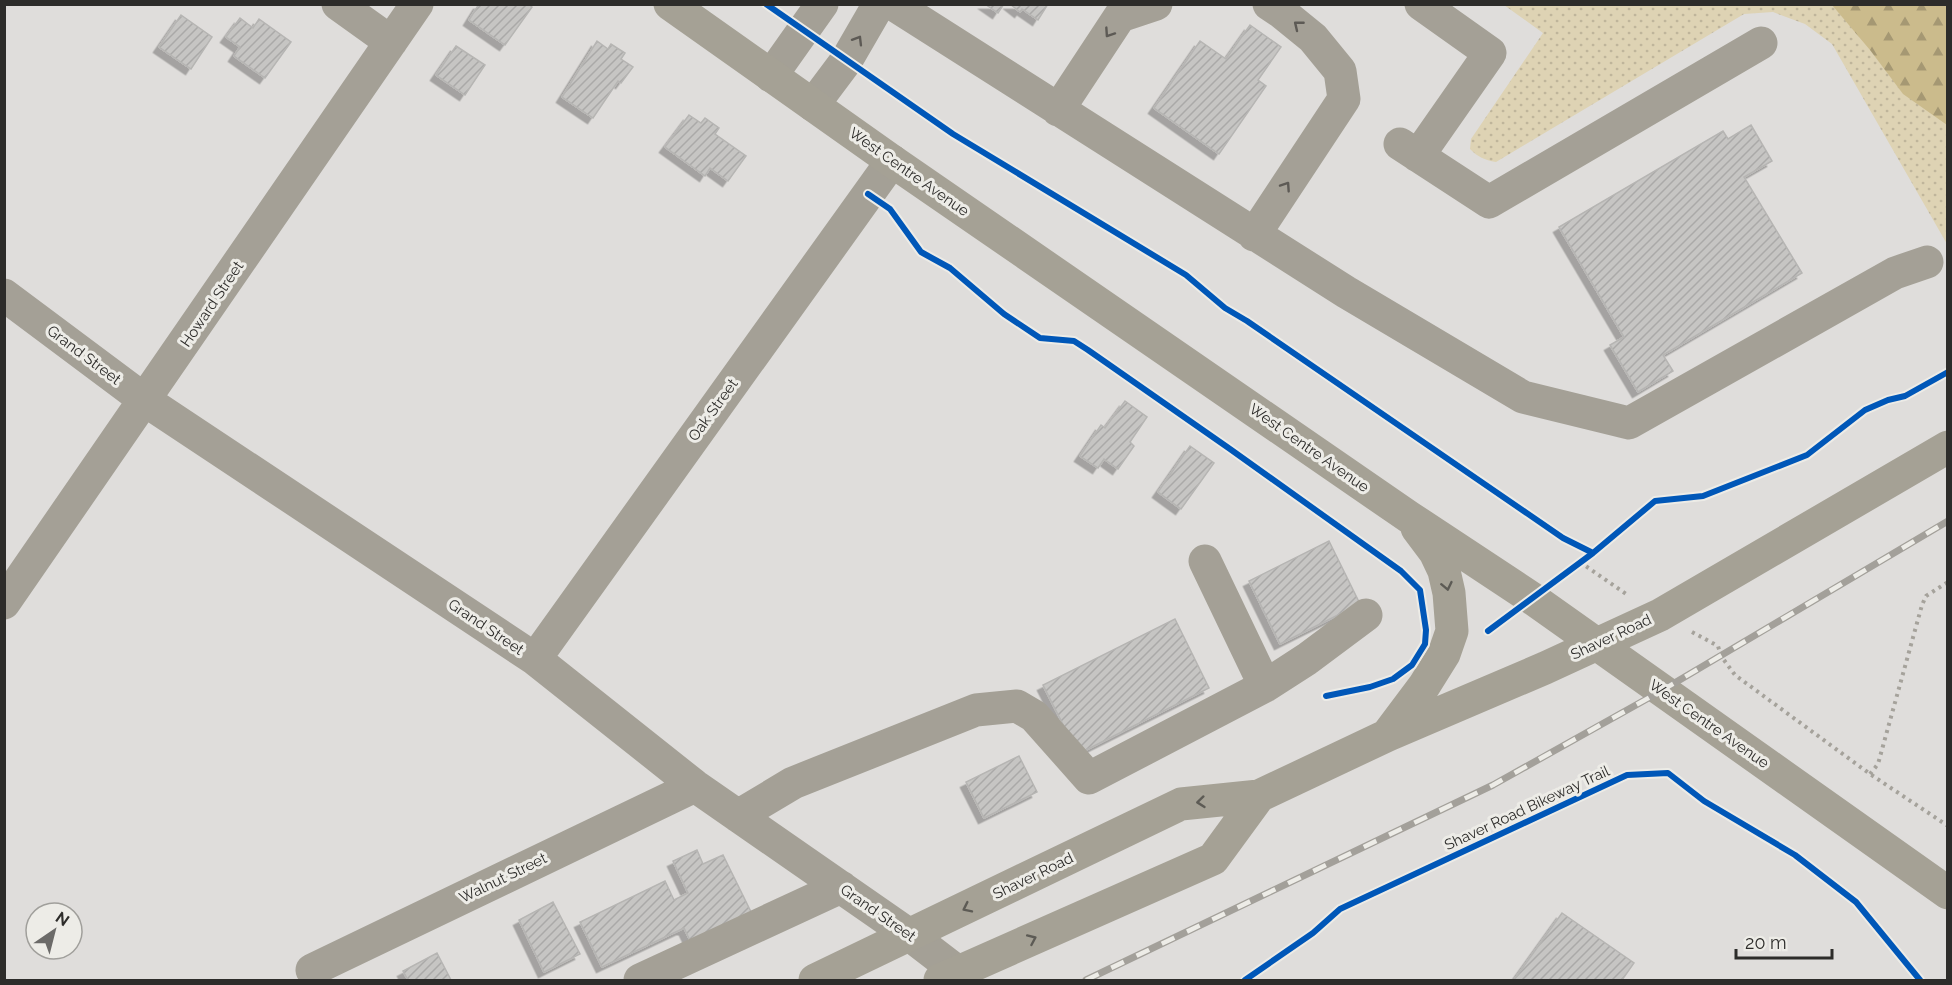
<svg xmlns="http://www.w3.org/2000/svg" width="1952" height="985" viewBox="0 0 1952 985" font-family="Raleway,sans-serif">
	<defs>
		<pattern id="grass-dots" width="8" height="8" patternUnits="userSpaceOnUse" patternTransform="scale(1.5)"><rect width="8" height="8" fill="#ded3b4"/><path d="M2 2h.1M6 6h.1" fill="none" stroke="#bfb59b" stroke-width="1.8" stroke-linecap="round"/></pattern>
		<pattern id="forest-firs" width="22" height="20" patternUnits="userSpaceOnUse" patternTransform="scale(1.5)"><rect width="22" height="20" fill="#cbbb8c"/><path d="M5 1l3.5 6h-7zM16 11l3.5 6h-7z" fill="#a59873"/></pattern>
		<pattern id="building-hatch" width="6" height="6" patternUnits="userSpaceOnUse" patternTransform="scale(1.5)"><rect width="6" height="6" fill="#c6c5c3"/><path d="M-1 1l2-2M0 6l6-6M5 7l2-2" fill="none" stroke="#aaa9a8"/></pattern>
		<filter id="shadow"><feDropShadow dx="-5.5" dy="5.5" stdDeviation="0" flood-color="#0004"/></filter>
	</defs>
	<rect width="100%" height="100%" fill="#dfdddb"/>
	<path fill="url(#grass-dots)" d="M1504,5H1947V244L1832,44L1805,24L1773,12L1744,14L1496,162C1484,160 1478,157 1470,149L1471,139L1543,33Z"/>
	<path fill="url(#forest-firs)" d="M1832,5H1947V125L1903,94L1870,50Z"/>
	<path fill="url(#building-hatch)" stroke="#b6b5b3" stroke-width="1.5" filter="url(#shadow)" d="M479,4H529L532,7L505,45L469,20Z
		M985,4H1004L998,13Z
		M1010,4H1048L1038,20L1022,9L1020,12Z
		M181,15L212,37L191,69L159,47Z
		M240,18L253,28L259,19L291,42L265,78L234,56L240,47L226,37Z
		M1250,25L1281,47L1258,80L1266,86L1219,154L1154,108L1200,41L1226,59Z
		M597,41L608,49L611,44L625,53L621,59L633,67L621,83L618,81L593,118L562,97Z
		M456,46L485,65L465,95L436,75Z
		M689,115L701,123L705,118L719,128L715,134L746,156L728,181L710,168L705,176L665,147Z
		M1751,125L1772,161L1744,177L1802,273L1663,355L1673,371L1638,392L1610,345L1624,337L1559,227L1723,131L1728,139Z
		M1125,401L1147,417L1130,442L1134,446L1118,469L1104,459L1098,468L1080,456L1101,425L1105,428Z
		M1190,446L1214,463L1181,509L1158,492Z
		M1329,541L1360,604L1280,644L1249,581Z
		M1175,619L1209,688L1078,754L1043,685Z
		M1019,756L1037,792L984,818L966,782Z
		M697,850L703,864L723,855L754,918L695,951L684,928L602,967L580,922L665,881L674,900L688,893L673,861Z
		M553,902L580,954L544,972L519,920Z
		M1562,913L1634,963L1622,980H1514Z
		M437,953L451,980H408L403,971Z"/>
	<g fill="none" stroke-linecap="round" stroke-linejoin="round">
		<path stroke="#a5a29b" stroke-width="4" stroke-dasharray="3 4.5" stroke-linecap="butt" d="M1580,562L1626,594
			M1692,632L1718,646L1721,656L1735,675L1870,774L1948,826
			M1870,774L1878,764L1922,605L1926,596L1948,582"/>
		<path stroke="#a4a096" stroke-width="33" d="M338,4L391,42
			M893,4L1346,292L1523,397L1629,423L1895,273L1927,262
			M771,76L822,4
			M813,105L846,61L879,4
			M1058,110L1120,16L1156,4
			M1400,144L1489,202L1761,43
			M1418,156L1490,53L1421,4
			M1254,235L1344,99L1340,71L1313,38L1281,12L1269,4
			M4,295L146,401L535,659L695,786L911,936L958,972
			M1205,561L1265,686
			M4,603L417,4
			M535,659L892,161
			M738,816L793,783L976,710L1017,706L1034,716L1089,778L1265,686L1307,659L1366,615
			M312,970L695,786
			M640,980L841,887"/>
		<path stroke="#a5a195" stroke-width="33" d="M670,4L892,161L1409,517L1533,599L1948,893
			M1388,734L1424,686L1444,654L1452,631L1449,593L1444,571L1435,552L1417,528
			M815,980L1181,804L1259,796L1388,735L1545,668L1660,615L1948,447
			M940,980L1213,859L1259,796"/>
		<defs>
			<path id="rail" d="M1086,980L1493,785L1661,691L1948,521"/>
		</defs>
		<use href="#rail" stroke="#a3a09a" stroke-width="7"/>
		<use href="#rail" stroke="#edece7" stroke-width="4.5" stroke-dasharray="14" stroke-linecap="butt"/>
		<defs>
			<path id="cycleway" d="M766,4L953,134L1186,275L1225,308L1247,321L1563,538L1593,553
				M868,194L890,209L921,252L950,268L1004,314L1040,338L1074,341L1088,350L1230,449L1401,571L1420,590L1426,630L1425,644L1412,665L1393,679L1370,687L1326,696
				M1488,631L1593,553L1655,501L1703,496L1807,455L1865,410L1888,400L1905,396L1948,372
				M1245,980L1313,933L1340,909L1627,775L1668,773L1704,801L1795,855L1856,902L1920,980"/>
		</defs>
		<use href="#cycleway" stroke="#edece7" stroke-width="10"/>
		<use href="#cycleway" stroke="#0057b8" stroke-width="6"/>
	</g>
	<defs><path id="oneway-chevron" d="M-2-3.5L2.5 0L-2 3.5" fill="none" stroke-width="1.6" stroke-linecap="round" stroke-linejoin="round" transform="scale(1.5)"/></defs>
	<g stroke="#5d5a55">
		<use href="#oneway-chevron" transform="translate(1298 25) rotate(-141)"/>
		<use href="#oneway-chevron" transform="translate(1109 33) rotate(124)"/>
		<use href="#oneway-chevron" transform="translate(858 40) rotate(-59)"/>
		<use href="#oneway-chevron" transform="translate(1286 186) rotate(-56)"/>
	</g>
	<g stroke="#5d5b55">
		<use href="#oneway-chevron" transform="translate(1447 586) rotate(78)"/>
		<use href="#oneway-chevron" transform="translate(1201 802) rotate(174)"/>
		<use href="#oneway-chevron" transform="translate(967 908) rotate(154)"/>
		<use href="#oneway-chevron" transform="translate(1032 939) rotate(-24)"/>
	</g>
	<g text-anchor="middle" stroke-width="6" stroke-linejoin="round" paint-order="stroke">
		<g font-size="15" fill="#2d2c2a" stroke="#edece7">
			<text transform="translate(909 172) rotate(35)" y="5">West Centre Avenue</text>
			<text transform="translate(212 304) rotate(-56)" y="5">Howard Street</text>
			<text transform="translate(84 355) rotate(37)" y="5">Grand Street</text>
			<text transform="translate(713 410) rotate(-54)" y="5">Oak Street</text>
			<text transform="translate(1309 448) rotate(35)" y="5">West Centre Avenue</text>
			<text transform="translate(486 627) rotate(34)" y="5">Grand Street</text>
			<text transform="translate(1611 637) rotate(-25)" y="5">Shaver Road</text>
			<text transform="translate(1709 724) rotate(35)" y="5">West Centre Avenue</text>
			<text transform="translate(1527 808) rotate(-25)" y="5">Shaver Road Bikeway Trail</text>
			<text transform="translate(1033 876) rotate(-26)" y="5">Shaver Road</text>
			<text transform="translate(503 878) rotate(-26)" y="5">Walnut Street</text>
			<text transform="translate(878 913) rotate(35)" y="5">Grand Street</text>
		</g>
	</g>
	<rect width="1952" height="985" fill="none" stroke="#2d2c2a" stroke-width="12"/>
	<g transform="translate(54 931) rotate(35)"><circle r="28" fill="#edece7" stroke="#a09f9b" stroke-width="1.5"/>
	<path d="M0-4.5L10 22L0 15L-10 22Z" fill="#6b6a68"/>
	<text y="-9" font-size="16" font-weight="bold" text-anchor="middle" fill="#2d2c2a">N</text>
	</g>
	<path d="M1736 949v9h96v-9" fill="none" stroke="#2d2c2a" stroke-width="3"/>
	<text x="1745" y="949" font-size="18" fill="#2d2c2a" stroke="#edece7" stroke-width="4.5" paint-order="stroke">20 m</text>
</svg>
